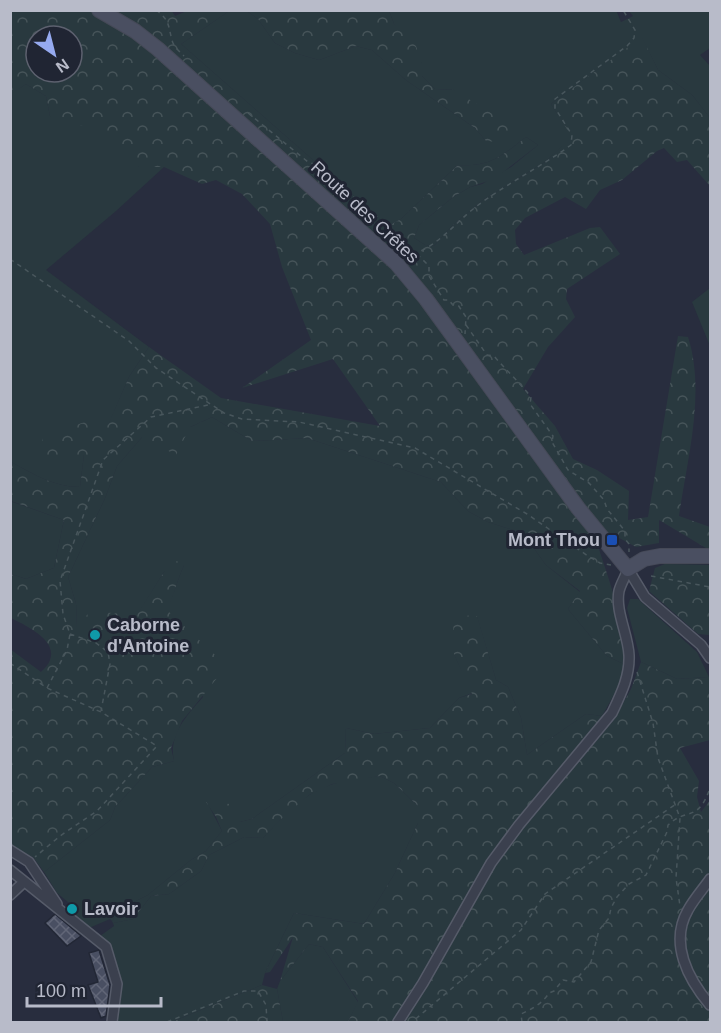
<svg xmlns="http://www.w3.org/2000/svg" width="721" height="1033" viewBox="0 0 721 1033" font-family="Arial,sans-serif">
	<defs>
		<pattern id="forest-crowns" width="20" height="18" patternUnits="userSpaceOnUse" patternTransform="scale(1.5)"><rect width="20" height="18" fill="#29393f"/><path d="M2 6a3 3 0 1 1 6 0M12 15a3 3 0 1 1 6 0" fill="none" stroke="#465459"/></pattern>
		<pattern id="building-cross-hatch" width="8" height="8" patternUnits="userSpaceOnUse" patternTransform="scale(1.5)"><rect width="8" height="8" fill="#494f62"/><path d="M0 0l8 8M0 8l8-8" fill="none" stroke="#616677"/></pattern>
	</defs>
	<rect width="100%" height="100%" fill="#282d3e"/>
	<path fill="#29393f" d="M616,10L621,22L633,16L629,11H710V48L700,55L710,66V118L692,95L658,70L642,38L551,104L573,137L545,162L483,200L452,226L434,246L425,245L414,238L419,225L453,197L470,187L482,184L511,167L538,145L526,137C501,157 490,167 458,165L401,219L388,226L181,44L229,11H247L258,19L275,43L295,53L319,60L356,46L372,50L406,80L475,128L486,141L454,90L435,89L422,76V64L394,24L389,11Z
		M26,84L46,96L50,116L102,120L139,167H164L116,211L46,270L149,347L129,377L108,426L84,455L80,487C54,487 33,474 11,462L10,94Z
		M710,288V346L692,302Z
		M212,417L252,441L307,438L441,482L468,511L488,522L523,533L546,565L580,592L568,609L607,656L624,664L620,684L602,716L586,714L527,755L521,718L508,687L496,680L477,617L454,654L473,693L459,698L430,728L374,734L346,728L345,753L252,819L240,822L207,802L222,831L206,851L191,860L148,895L124,907L112,921L110,919L89,928L73,913L74,907L57,893L44,872L110,820L115,807L152,767L174,761C168,735 187,715 203,697L166,610C174,595 177,580 184,565L164,572L133,622L77,630L76,604L68,577L105,498L117,466L142,437L190,427Z
		M10,501L64,520L54,568L26,579L11,574Z
		M630,599H638L697,652L709,677L677,679L641,662L627,608Z
		M380,776L394,783L418,806V823L395,873L364,924L294,913L265,973L262,985L172,1022H116L120,1004L121,984L111,945L100,936L114,926L113,923L133,919L151,896L169,894L201,871L209,855L244,837L263,838C282,817 305,792 333,784C348,779 365,778 380,776Z
		M309,944L323,947L358,1002L348,1022H283L277,989L280,981Z"/>
	<path fill="url(#forest-crowns)" fill-rule="evenodd" d="M171,10L175,16L187,11H229L181,44L388,226L401,219L458,165C490,167 501,157 526,137L538,145L494,179L470,187L453,197L419,225L414,238L425,245L434,246L452,226L483,200L545,162L572,137L551,104L642,37L658,70L692,95L710,118V186L687,160L677,162L664,148L657,151L622,180L600,190L586,209L565,197L525,218L515,230L516,244L524,255L590,228L600,227L620,254L567,289L566,299L575,317L548,347L523,389L555,426L573,459L597,470L629,491L628,520L648,517L678,336L688,337C706,393 687,459 679,516L710,527V548H706L659,520V543L636,547L610,533L597,543C609,581 626,623 624,664L607,656L568,609L580,591L546,565L523,533L488,522L468,511L441,482L307,438L252,441L212,417L190,427L176,455L142,437L117,466L105,498L68,577L76,604L77,628L90,611L123,614L133,621L164,572L177,561L184,565C177,580 174,595 167,610L227,666L182,721L171,748L174,761L152,767L115,807L110,820L44,872L33,857L11,847L10,649L41,672C44,669 49,664 50,660C58,640 25,625 11,618V574L26,579L54,568L64,520L11,501V462C33,474 54,487 80,487L84,455L54,462L41,450L43,436L94,419L108,425L129,377L149,347L221,398L380,426L333,359L242,388L311,340L282,267L270,224L242,194L216,180L202,184L164,167H139L105,144L102,120L67,129L50,116L46,96L26,84L11,94V11ZM36,36H72V72H36Z
		M247,11H389L394,24L416,46L422,64V76L435,89L454,90L506,122L514,134L497,142L486,141L475,128L406,80L372,50L356,46L319,60L295,53L275,43L258,19Z
		M665,564L710,565V635L698,634L649,591L655,568Z
		M453,615L477,616L496,680L508,687L521,718L527,755L586,714L602,716L581,746L517,824L421,981L394,1021L348,1022L358,1001L323,947L309,944L280,981L293,937L270,972L265,973L294,913L364,924L395,873L418,823V806L394,783L380,776L332,784L309,795L280,820L263,838L244,837L209,855L201,871L169,894L151,896L133,919L113,923L112,921L124,907L148,895L191,860L206,851L222,831L216,817L206,802L230,804L240,822L252,819L345,753L346,728L374,734L430,728L459,698L472,694L454,654Z
		M641,662L677,679L709,677L710,681V740L680,748L699,781L697,797L701,812L710,800V873L684,907L677,927V947L680,965L687,978L710,1009V1022H403L494,863L613,721L631,689Z
		M710,884V999C688,974 676,939 694,908C698,899 705,892 710,884Z
		M262,985L277,989L283,1022H172Z"/>
	<path fill="url(#building-cross-hatch)" stroke="#222735" stroke-width="1.5" d="M55,914L80,935L81,936L67,946L45,923Z
		M99,950L110,985L106,1016L101,1018L88,985L98,982L89,953Z"/>
	<g fill="none" stroke-linecap="round" stroke-linejoin="round">
		<defs>
			<path id="street" d="M628,569L645,597L701,645L710,658
				M10,850L29,862L57,904
				M10,870L106,947L117,984L112,1022
				M710,879C703,889 694,899 688,910C669,943 688,979 710,1005
				M10,895L24,882
				M398,1022L423,983L491,863L519,825L612,713C621,694 630,676 629,655C628,634 615,611 619,591C621,583 626,576 628,569"/>
			<path id="secondary" d="M99,10L135,31L158,49L396,263L426,299L578,508L628,569L644,559L660,556H710"/>
		</defs>
		<use href="#street" stroke="#565b69" stroke-width="12"/>
		<use href="#secondary" stroke="#454957" stroke-width="16"/>
		<path stroke="#48565c" stroke-width="1.5" stroke-dasharray="4.5 4.5" stroke-linecap="butt" d="M156,10C170,20 168,26 172,40C173,46 180,52 184,56
			M248,113L308,162L314,164L395,232L416,253C442,243 458,219 481,203C510,182 542,166 571,145L572,135L555,108V99L627,46L634,38L635,30L623,10
			M417,254L429,266V276L444,300H449L452,304L458,305L466,317L465,334
			M10,259L129,341L156,368L224,413L242,419L299,422L415,448L527,514L588,556L600,563L611,565
			M466,325L487,355L494,356C506,370 519,382 531,397L530,404L553,436L552,442L568,470L589,483L604,500L607,509L625,531V539L629,544V552
			M651,576L710,587
			M70,634L96,643L108,652L110,664L101,711
			M10,663L47,688L101,712L157,746L97,811L60,836L35,857
			M637,672L653,723L658,758L680,818L676,878L680,906
			M47,688L67,650L70,634L63,614L60,581L103,460L151,417L208,405
			M167,1022L244,991H258L266,1005L267,1022
			M408,1022H412L521,930L545,894L676,804
			M522,1022L521,1014C532,1009 543,1003 549,993L554,991L563,980L574,982L591,962L599,930L609,918L611,908L617,897L629,884L646,875L667,832L668,825C687,807 698,823 710,788"/>
		<use href="#street" stroke="#3b404e" stroke-width="9"/>
		<use href="#secondary" stroke="#4a4f61" stroke-width="14"/>
	</g>
	<rect fill="#1a4fb4" stroke="#202533" stroke-width="2" x="606" y="534" width="12" height="12" rx="3"/>
	<g fill="#0f9aa8" stroke="#202533" stroke-width="2">
		<circle cx="95" cy="635" r="6"/>
		<circle cx="72" cy="909" r="6"/>
	</g>
	<g text-anchor="middle" stroke-width="6" stroke-linejoin="round" paint-order="stroke">
		<g font-size="18" fill="#b8bbc9" stroke="#202533">
			<text transform="translate(365 212) rotate(43)" y="6">Route des Crêtes</text>
		</g>
		<g font-size="18" font-weight="bold" fill="#b8bbc9" stroke="#202533" text-anchor="start">
			<text x="600" y="546" text-anchor="end">Mont Thou</text>
			<text x="107" y="631">Caborne<tspan x="107" dy="21">d'Antoine</tspan></text>
			<text x="84" y="915">Lavoir</text>
		</g>
	</g>
	<rect width="721" height="1033" fill="none" stroke="#b8bbc9" stroke-width="24"/>
	<g transform="translate(54 54) rotate(145)"><circle r="28" fill="#202533" stroke="#5d616f" stroke-width="1.5"/>
	<path d="M0-4.5L10 22L0 15L-10 22Z" fill="#96aaf0"/>
	<text y="-9" font-size="16" font-weight="bold" text-anchor="middle" fill="#b8bbc9">N</text>
	</g>
	<path d="M27 997v9h134v-9" fill="none" stroke="#b8bbc9" stroke-width="3"/>
	<text x="36" y="997" font-size="18" fill="#b8bbc9" stroke="#202533" stroke-width="4.5" paint-order="stroke">100 m</text>
</svg>
